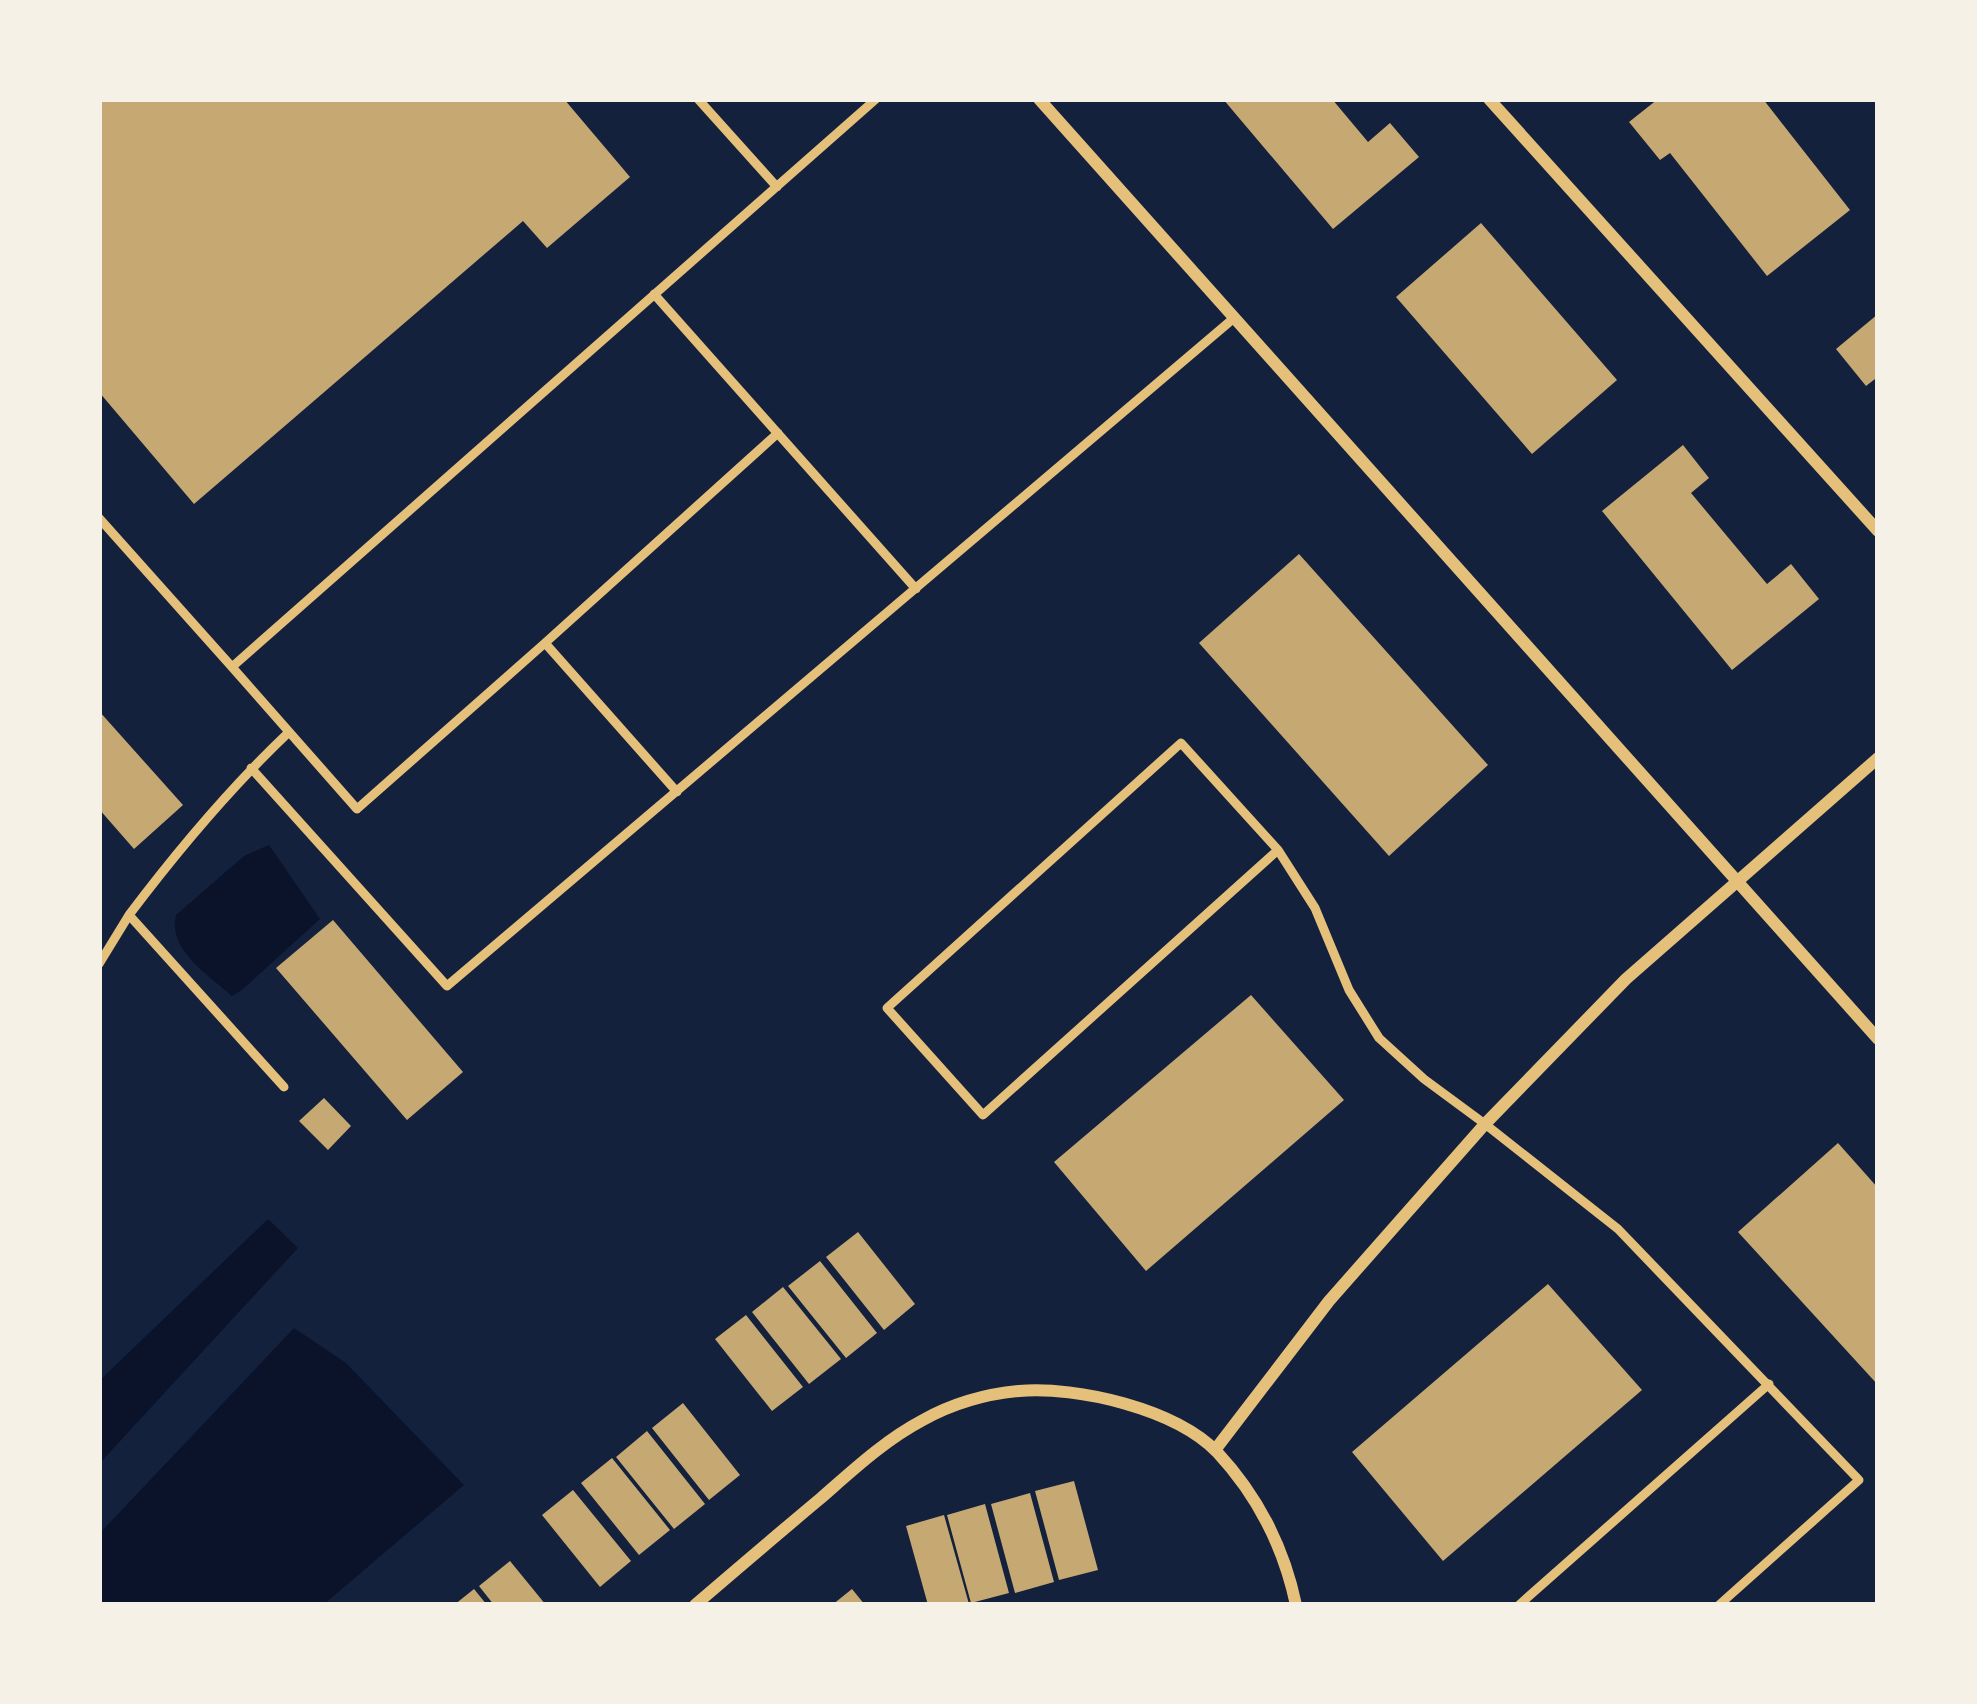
<svg xmlns="http://www.w3.org/2000/svg" width="1977" height="1704" viewBox="0 0 1977 1704" font-family="Raleway,sans-serif">
	<rect width="100%" height="100%" fill="#14213d"/>
	<path fill="#0b132b" d="M269,845L320,919L242,990L232,996C209,975 167,950 176,915L244,856Z
		M268,1219L298,1248L99,1464V1381Z
		M294,1328L346,1363L464,1485L323,1605H99V1534Z"/>
	<path fill="#c6a872" d="M99,99H564L630,177L547,248L523,221L194,504L99,392Z
		M1223,99H1332L1368,142L1390,123L1419,157L1333,229Z
		M1658,99H1763L1850,210L1767,276L1670,153L1660,160L1629,122Z
		M1481,223L1617,380L1532,454L1396,297Z
		M1878,314V382L1875,379L1866,386L1836,349Z
		M1683,445L1709,478L1691,493L1767,584L1791,564L1819,599L1732,670L1602,511Z
		M1299,554L1488,765L1389,856L1199,643Z
		M99,711L183,805L134,849L99,809Z
		M333,920L463,1072L407,1120L276,968Z
		M1251,995L1344,1100L1146,1271L1054,1162Z
		M324,1098L351,1126L328,1150L299,1121Z
		M1838,1143L1878,1188V1385L1738,1232Z
		M858,1232L915,1304L884,1330L826,1257Z
		M820,1261L877,1333L846,1358L788,1286Z
		M1548,1284L1642,1390L1443,1561L1352,1452Z
		M783,1287L841,1359L809,1384L752,1312Z
		M746,1315L803,1387L772,1411L715,1339Z
		M683,1403L740,1475L709,1500L652,1428Z
		M647,1431L705,1504L674,1529L616,1457Z
		M612,1458L670,1530L639,1555L581,1483Z
		M1074,1481L1098,1570L1059,1580L1035,1491Z
		M573,1490L631,1561L600,1587L542,1515Z
		M1030,1493L1054,1582L1015,1593L991,1504Z
		M985,1504L1009,1593L971,1603L947,1515Z
		M944,1515L969,1604L966,1605H928L906,1526Z
		M510,1561L546,1605H494L479,1586Z
		M474,1589L487,1605H454Z
		M852,1589L865,1605H832Z"/>
	<g fill="none" stroke-linecap="round" stroke-linejoin="round">
		<path stroke="#e5c07b" stroke-width="9" d="M698,99L777,187
			M654,294L916,589
			M99,518L232,667L876,99
			M232,667L357,809L545,643
			M1181,743L1278,850L983,1115L887,1008Z
			M251,768L447,986L1234,318
			M677,792L545,643L778,433
			M1278,850L1315,908L1349,990L1379,1038L1424,1079L1485,1124L1618,1229L1859,1480L1719,1605
			M99,964L129,915
			M284,1087L129,915C178,850 230,788 289,732
			M1519,1605L1769,1384"/>
		<path stroke="#e5c07b" stroke-width="12" d="M1039,99L1878,1039
			M1489,99L1878,531
			M1215,1450L1329,1301L1485,1124L1626,979L1878,758
			M695,1605C737,1569 779,1533 821,1498C853,1470 885,1440 923,1420C952,1404 986,1394 1019,1391C1078,1386 1175,1409 1217,1452C1257,1495 1284,1548 1296,1605"/>
	</g>
	<rect width="1977" height="1704" fill="none" stroke="#f6f1e7" stroke-width="204"/>
</svg>
